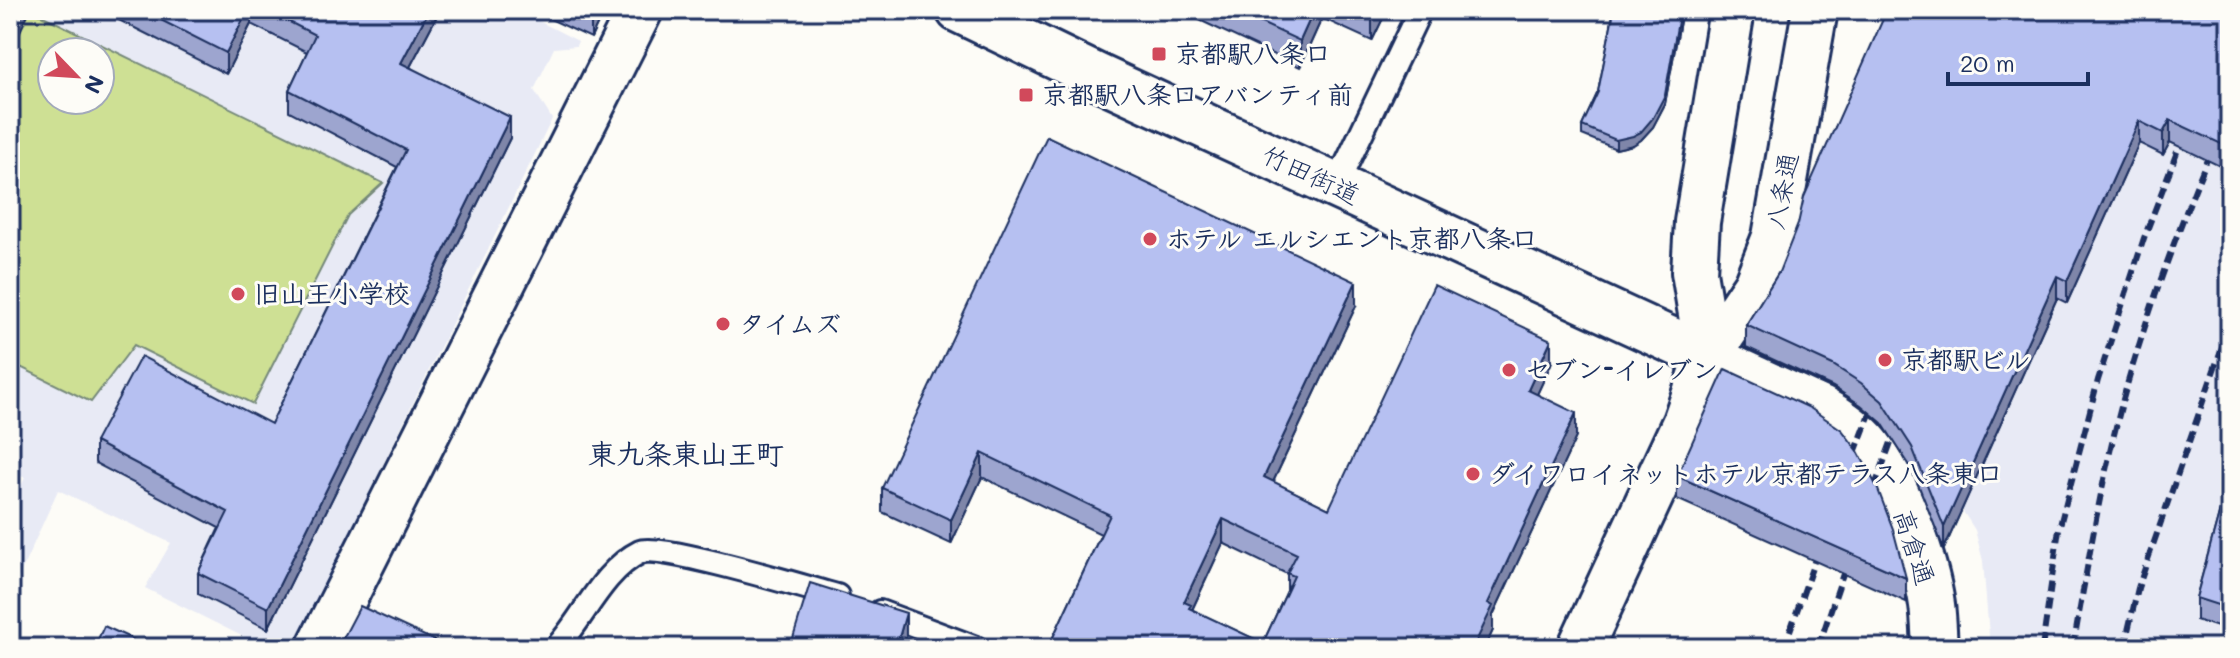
<svg xmlns="http://www.w3.org/2000/svg" width="2240" height="658" viewBox="0 0 2240 658" font-family="Mali,'Klee One',sans-serif">
	<rect width="100%" height="100%" fill="#fdfcf7"/>
	<filter id="ink" filterUnits="userSpaceOnUse"><feTurbulence type="fractalNoise" baseFrequency=".0125" numOctaves="2"/><feDisplacementMap in="SourceGraphic" scale="16" xChannelSelector="R" yChannelSelector="G"/><feConvolveMatrix kernelMatrix="1 2 1 2 8 2 1 2 1" color-interpolation-filters="sRGB"/></filter>
	<g filter="url(#ink)">
		<path fill="#e8eaf5" fill-rule="evenodd" d="M10,10H517L578,41L576,46L554,48L534,90L552,119L293,648H266L145,588L171,543L58,490L10,596V507L25,478L10,470ZM52,52H100V100H52Z
			M2199,10H2230V648H1990L1983,561L1975,530L1962,510L2057,298L2067,302Z"/>
		<path fill="#cee094" stroke="#748879" stroke-width="2" fill-rule="evenodd" d="M10,10H31L383,183L348,215L253,404L134,345L91,402L10,362ZM52,52H100V100H52Z"/>
		<g fill="none" stroke-linecap="round" stroke-linejoin="round">
			<defs>
				<path id="lane" d="M1336,186L1420,10
					M880,612L976,648
					M556,648C584,618 602,571 640,552C658,543 808,588 837,596"/>
				<path id="street" d="M319,648L640,10"/>
				<path id="secondary" d="M959,10L1096,76L1821,409C1839,419 1856,430 1869,446C1897,481 1926,561 1932,605C1934,619 1934,634 1935,648
					M1708,356L1694,272L1697,222L1732,10
					M1580,648L1685,422L1708,356L1756,285L1775,237L1815,10"/>
			</defs>
			<use href="#lane" stroke="#1b2f5e" stroke-width="28"/>
			<use href="#street" stroke="#1b2f5e" stroke-width="50"/>
			<use href="#secondary" stroke="#1b2f5e" stroke-width="50"/>
			<use href="#lane" stroke="#fdfcf7" stroke-width="22"/>
			<use href="#street" stroke="#fdfcf7" stroke-width="44"/>
			<use href="#secondary" stroke="#fdfcf7" stroke-width="44"/>
			<path stroke="#1b2f5e" stroke-width="6" stroke-dasharray="12 6" stroke-linecap="butt" d="M1848,471L1878,393
				M1868,505L1900,418
				M1784,648L1822,539
				M1818,648L1850,553
				M2042,648L2059,529L2098,380L2144,238L2187,126
				M2073,648C2088,563 2102,475 2125,392C2153,294 2189,199 2230,106
				M2124,648L2138,588L2230,324"/>
		</g>
		<path fill="#9da5cf" stroke="#1b2f5e" stroke-width="2" fill-rule="evenodd" d="M99,10H440L410,67L510,138L268,629L198,594V573L219,528L95,463V442L271,424L397,167L289,111V90L307,52L251,24L226,74Z
			M531,10H604L591,38Z
			M1178,10H1387L1372,41L1322,18L1300,67Z
			M1614,10H1682L1665,104L1653,127L1641,140L1633,145L1616,149L1582,135V126L1598,92Z
			M2230,10V171L2170,142L2163,155L2139,143L2067,303L2057,298L1944,549L1912,469L1882,423L1861,405L1833,387L1746,347V325L1779,272Z
			M1356,306L1273,482L1329,509L1551,364L1537,394L1576,437L1493,615V630L1485,648H1048L1101,534L982,477L951,544L882,512V488ZM1223,543L1287,574V591L1263,643L1192,610Z
			M2230,474V631L2196,620V598Z
			M1677,476L1906,578V602L1677,499Z
			M440,643V648H338Z"/>
		<path fill="#7f86a9" stroke="#1b2f5e" stroke-width="2" d="M20,10H30L10,53V32Z
			M248,10H251V24L226,74V53Z
			M429,10H440L401,84V63Z
			M597,10H604L591,38V22Z
			M1314,10H1322V18L1300,67V41Z
			M1374,10H1387L1372,41V15Z
			M1680,10H1682L1665,104L1653,127L1641,140L1633,145L1616,149V140Z
			M510,117V138L268,629V608Z
			M2170,120V142L2163,155V133Z
			M2139,121V143L2067,303V281Z
			M2057,276V298L1944,549V527Z
			M1356,282V306L1264,501V477Z
			M1551,340V364L1528,414V390Z
			M1576,413V437L1493,615V630L1485,648H1473L1488,603Z
			M982,453V477L951,544V520Z
			M12,454V470L10,474V458Z
			M1223,519V543L1191,612L1184,602Z
			M906,613V637L903,648H896Z"/>
		<path fill="#b6c0f1" stroke="#1b2f5e" stroke-width="2" fill-rule="evenodd" d="M10,10H20L10,32Z
			M141,10H248L226,53Z
			M266,10H429L401,63L510,117L268,608L198,573L228,512L95,442L141,356L271,424L406,150L289,90L315,35Z
			M565,10H597L591,22Z
			M1233,10H1314L1300,41Z
			M1361,10H1374L1372,15Z
			M1614,10H1680L1665,95L1653,118L1641,132L1633,136L1616,140L1582,126L1598,92Z
			M1887,10H2230V148L2170,120L2163,133L2139,121L2067,281L2057,276L1944,527L1912,447L1882,401L1861,383L1833,365L1746,325L1779,272L1798,224L1804,197Z
			M1047,136L1356,282L1264,477L1329,509L1434,285L1551,340L1528,390L1576,413L1488,603L1493,606L1473,648H1442L1438,646L1437,648H1048L1110,515L982,453L951,520L882,488ZM1223,519L1297,554L1287,573L1294,576L1263,643L1189,608L1191,605L1184,602Z
			M1725,369L1810,408L1842,430L1858,451L1877,487L1893,529L1906,578L1677,476Z
			M2230,474V609L2196,598Z
			M810,583L906,613L896,648H790Z
			M360,606L440,643L413,648H338Z
			M104,626L152,648H94Z
			M978,640L999,648H974Z"/>
	</g>
	<g fill="#d1495b" stroke="#fdfcf7" stroke-width="3">
		<rect x="1151" y="46" width="16" height="16" rx="4"/>
		<rect x="1018" y="87" width="16" height="16" rx="4"/>
		<circle cx="1150" cy="239" r="8"/>
		<circle cx="238" cy="294" r="8"/>
		<circle cx="723" cy="324" r="8"/>
		<circle cx="1885" cy="360" r="8"/>
		<circle cx="1509" cy="370" r="8"/>
		<circle cx="1473" cy="474" r="8"/>
	</g>
	<g text-anchor="middle" stroke-width="6" stroke-linejoin="round" paint-order="stroke">
		<g font-size="26" font-weight="bold" fill="#1b2f5e" stroke="#fdfcf7" text-anchor="start">
			<text x="1175" y="63">京都駅八条口</text>
			<text x="1042" y="104">京都駅八条口アバンティ前</text>
			<text x="1166" y="248">ホテル エルシエント京都八条口</text>
			<text x="254" y="303">旧山王小学校</text>
			<text x="739" y="333">タイムズ</text>
			<text x="1901" y="369">京都駅ビル</text>
			<text x="1525" y="379">セブン-イレブン</text>
			<text x="1489" y="483">ダイワロイネットホテル京都テラス八条東口</text>
		</g>
		<g font-size="26" fill="#1b2f5e" stroke="#fdfcf7">
			<text transform="translate(1311 175) rotate(25)" y="9">竹田街道</text>
			<text transform="translate(1782 191) rotate(-79)" y="9">八条通</text>
			<text transform="translate(1914 547) rotate(72)" y="9">高倉通</text>
		</g>
		<g font-size="28" font-weight="bold" fill="#1b2f5e" stroke="#fdfcf7">
			<text x="686" y="464">東九条東山王町</text>
		</g>
	</g>
	<rect width="2240" height="658" fill="none" stroke="#fdfcf7" stroke-width="40"/>
	<rect x="20" y="20" width="2200" height="618" fill="none" stroke="#1b2f5e" stroke-width="3" filter="url(#ink)"/>
	<g transform="translate(76 76) rotate(115)"><circle r="38" fill="#fdfcf7" stroke="#a3aaba" stroke-width="2"/>
	<path d="M0-6L14 30L0 20L-14 30Z" fill="#d1495b"/>
	<text y="-12" font-size="22" font-weight="bold" text-anchor="middle" fill="#1b2f5e">N</text>
	</g>
	<path d="M1948 72v12h140v-12" fill="none" stroke="#1b2f5e" stroke-width="4"/>
	<text x="1960" y="72" font-size="24" fill="#1b2f5e" stroke="#fdfcf7" stroke-width="6" paint-order="stroke">20 m</text>
</svg>
